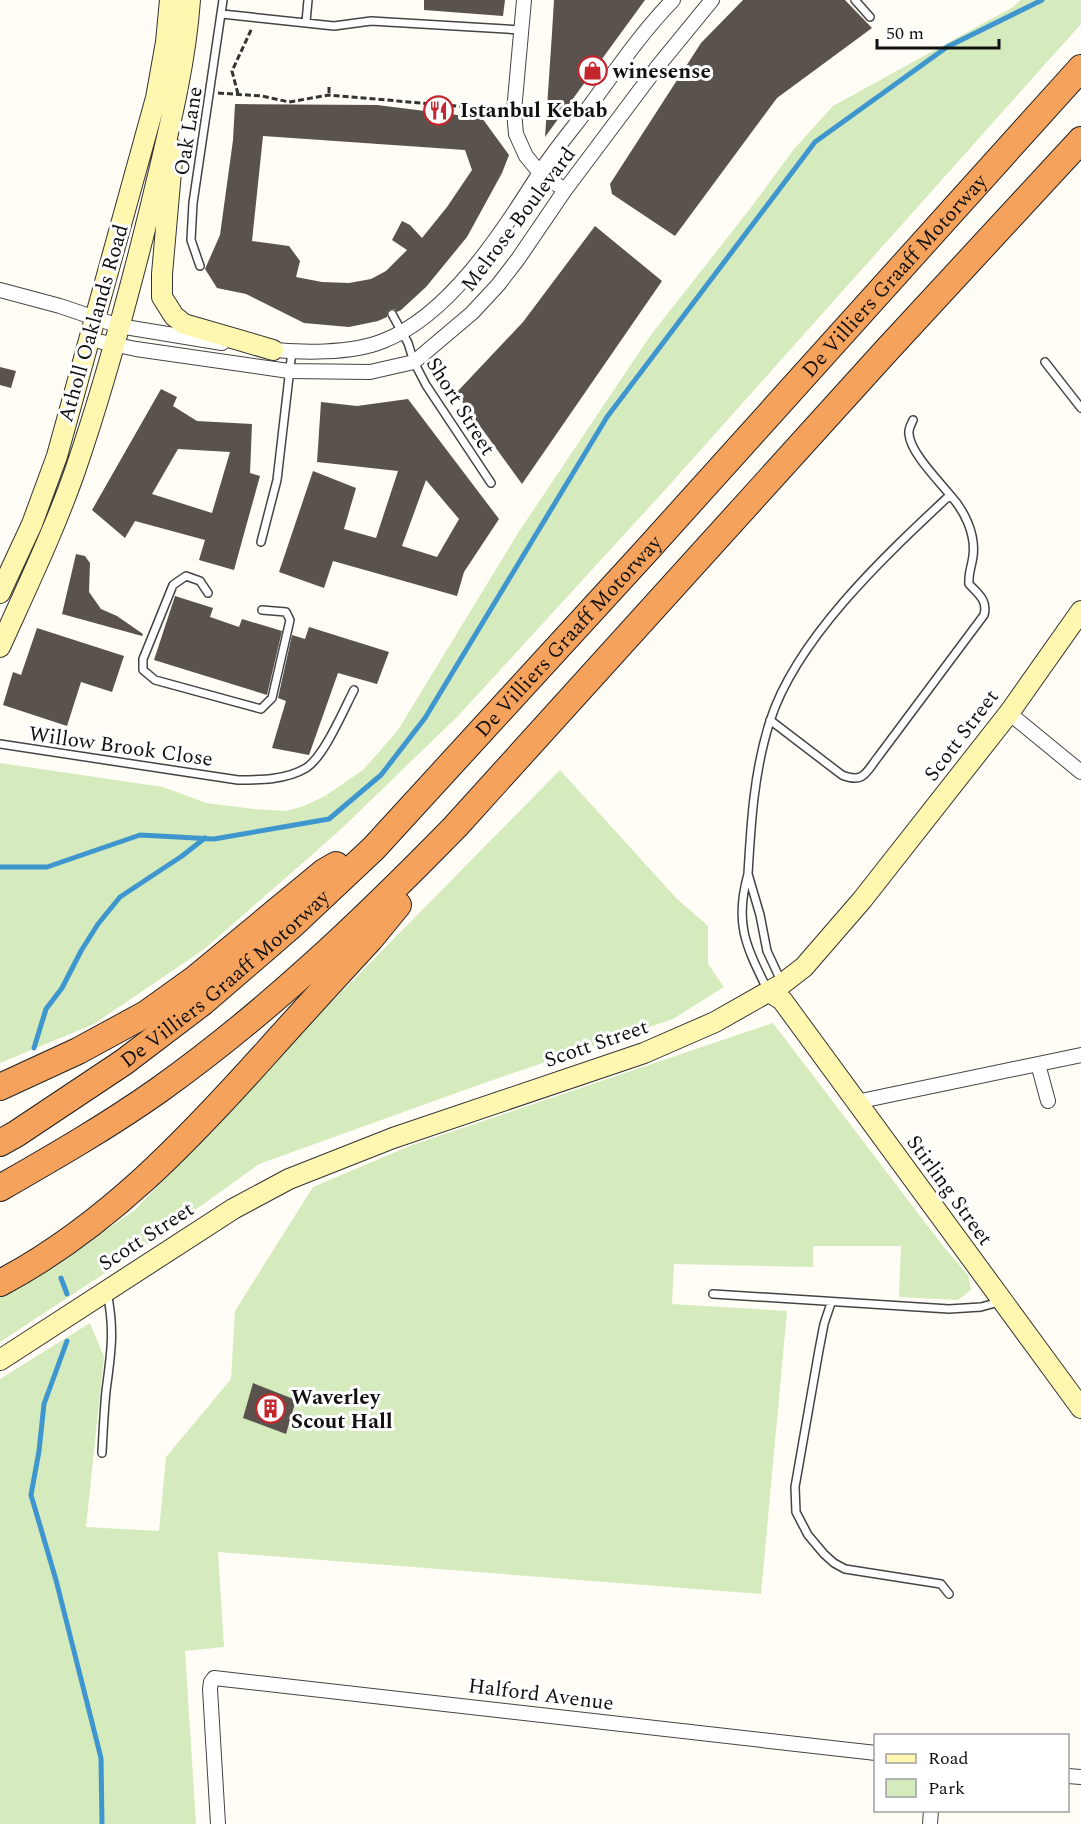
<svg xmlns="http://www.w3.org/2000/svg" width="1081" height="1824" viewBox="0 0 1081 1824" font-family="Spectral,serif">
	<rect width="100%" height="100%" fill="#fffdf5"/>
	<path fill="#d5ebbd" d="M1021,0H1081V24L664,491L458,716L339,831L203,950L94,1024L0,1063V763L163,787L206,803L254,809L286,811L304,806L325,796L363,770L398,730L518,533L650,336L749,210L794,149L833,106L1011,8Z
		M560,770L677,899L708,926V964L724,987L673,1019L484,1083L259,1164L131,1256L0,1342V1297L40,1274L134,1211L302,1032Z
		M773,1023L943,1246L968,1275L971,1290L958,1300L899,1297L901,1246H813V1267L674,1264L672,1304L787,1311L761,1594L218,1552L224,1647L185,1651L196,1824H0V1379L90,1323L104,1357L86,1527L159,1531L166,1457L231,1379L235,1311L313,1187L412,1145Z"/>
	<g fill="none" stroke-linecap="round" stroke-linejoin="round">
		<path stroke="#3f96cf" stroke-width="5" d="M0,867H47L140,835L214,839L329,819L381,775L425,718L607,417L815,142L947,47L1042,0
			M34,1048L46,1009L62,988L81,951L98,924L120,897L182,856L205,838
			M61,1278L67,1294
			M67,1341L44,1404L39,1451L31,1495L56,1580L101,1758L102,1824"/>
	</g>
	<path fill="#5a524d" fill-rule="evenodd" d="M424,0H505L503,16L424,10Z
		M554,0H645L545,137L552,33Z
		M743,0H845L872,28L777,98L675,236L612,194L610,184L701,43Z
		M235,104L377,105L482,118L509,155L502,173L467,237L426,287L401,310L397,312L394,309H390L387,312V317L378,321L349,327L304,323L246,294L217,288L205,269L220,235L233,140ZM263,136L465,150L472,170L447,207L422,238L410,225L402,221L392,240L407,250L386,271L371,279L349,283L322,282L296,277L300,261L289,246L252,241Z
		M595,226L662,281L522,484L456,393L523,322Z
		M0,367L16,371L11,388L0,385Z
		M161,389L177,397L173,406L197,421L252,424L250,473L260,476L234,570L199,560L205,540L135,521L125,538L92,510ZM178,449L230,452L212,513L152,494Z
		M408,399L499,519L464,572L457,596L333,561L324,588L279,572L313,471L356,488L344,529L376,538L398,471L317,462L321,402L357,406ZM426,480L459,519L437,557L402,546Z
		M76,554L85,556L90,563L89,592L101,609L117,616L143,634L142,636L62,614Z
		M175,596L213,608L210,617L239,627L242,619L282,631L267,695L154,660Z
		M309,627L389,652L377,684L338,673L309,755L272,748L286,701L278,698L292,635L305,639Z
		M37,628L124,656L112,692L81,682L67,726L3,705L13,672L21,675Z
		M253,1383L296,1400L286,1434L243,1418Z"/>
	<g fill="none" stroke-linecap="round" stroke-linejoin="round">
		<defs>
			<path id="lane" d="M855,0L870,17
				M222,14L334,26L371,21L521,30
				M306,22L308,0
				M200,266L191,240L193,203L223,0
				M392,314L408,343L414,362L426,385L491,483
				M1045,362L1081,408
				M913,420C911,425 908,429 909,434C910,452 938,480 950,495
				M261,542L277,480L292,351
				M208,593L200,581L186,576L173,585L143,659V670L155,680L261,709L272,698L290,620L286,612L262,610
				M0,744L238,780C260,780 286,780 306,768C324,757 344,709 354,690
				M748,874L760,915L767,951L782,983
				M768,991C746,946 734,924 748,874C751,822 754,771 770,721C797,637 887,554 950,495C964,510 976,534 973,556C972,565 968,574 969,584C978,594 988,600 984,615L878,757C866,772 864,784 842,775L770,720
				M713,1294L949,1309L981,1307L999,1302
				M831,1303L824,1324L819,1350L795,1487L796,1512L808,1535L824,1554L834,1563L845,1569L941,1584L949,1594
				M102,1453C103,1432 104,1412 106,1391C111,1353 115,1331 107,1292"/>
			<path id="street" d="M524,0L514,111L516,134L526,156L540,173L565,190
				M0,290L60,306L119,326L222,343
				M88,339L136,349L289,371L370,372L414,362L472,313L498,285L518,259L565,190L658,66L712,0
				M265,349C300,353 351,354 383,341C450,315 502,232 539,174C553,152 570,132 586,111C614,73 640,34 673,0
				M1009,713L1081,772
				M1038,1064L1048,1101
				M856,1102L1081,1055
				M1068,1776L1081,1777
				M218,1824L210,1689L211,1682L214,1678L876,1753
				M930,1824L931,1810"/>
			<path id="secondary" d="M173,149L162,274V297L174,316L184,324L273,350
				M0,593L32,524L57,456L156,98L166,42L170,0
				M0,647C26,589 54,531 75,471C105,384 129,294 151,205C167,137 185,70 190,0
				M769,992L782,1000L1081,1408
				M0,1360L233,1209L289,1179L393,1138L644,1053L715,1022L782,984L804,967L862,900L1009,713L1081,611"/>
			<g id="highway">
				<path d="M0,1087L78,1051L146,1014L196,978L324,872L336,865"/>
				<path id="s1" d="M0,1143L16,1134L124,1062L203,1002L290,927L374,848L647,550L1081,68"/>
				<path d="M0,1188C54,1157 108,1126 159,1090C267,1013 362,922 455,827L886,351L1081,140"/>
				<path d="M0,1283C106,1227 188,1140 267,1052C301,1014 336,976 371,938L398,905"/>
			</g>
		</defs>
		<use href="#lane" stroke="#444" stroke-width="10"/>
		<use href="#street" stroke="#444" stroke-width="16"/>
		<use href="#secondary" stroke="#333" stroke-width="22"/>
		<use href="#highway" stroke="#222" stroke-width="28"/>
		<path stroke="#333" stroke-width="3" stroke-dasharray="6 3" stroke-linecap="butt" d="M329,87V95
			M218,93L262,96L289,102L329,95L501,110
			M238,94L232,71L252,28"/>
		<use href="#lane" stroke="#fff" stroke-width="7"/>
		<use href="#street" stroke="#fff" stroke-width="14"/>
		<use href="#secondary" stroke="#fff6b0" stroke-width="20"/>
		<use href="#highway" stroke="#f5a25d" stroke-width="26"/>
	</g>
	<defs>
		<symbol id="shop-ring" viewBox="-11 -11 22 22"><circle r="9.5" fill="#fff" stroke="#c4262e" stroke-width="1.5"/><path d="M-5-2.5h2.3a2.7 3.5 0 0 1 5.4 0H5L5.5 6h-11ZM-1.5-2.5h3a1.5 2.3 0 0 0-3 0Z" fill="#c4262e"/></symbol>
		<symbol id="restaurant-ring" viewBox="-11 -11 22 22"><circle r="9.5" fill="#fff" stroke="#c4262e" stroke-width="1.5"/><path d="M-5-6h1v4h1v-4h1v4h1v-4h1v5L-1.5 .5V6h-2V.5L-5-1ZM5-6V6H3V1.5H1.5Q1.5-4 5-6Z" fill="#c4262e"/></symbol>
		<symbol id="building-ring" viewBox="-11 -11 22 22"><circle r="9.5" fill="#fff" stroke="#c4262e" stroke-width="1.5"/><path d="M-4-6H4V6H1V3H-1V6H-4ZM-2.5-4.3h1.7v1.8h-1.7ZM.8-4.3h1.7v1.8H.8ZM-2.5-1h1.7V.8h-1.7ZM.8-1h1.7V.8H.8Z" fill="#c4262e"/></symbol>
	</defs>
	<g fill-rule="evenodd">
		<use href="#shop-ring" x="576" y="54" width="33" height="33"/>
		<use href="#restaurant-ring" x="422" y="94" width="33" height="33"/>
		<use href="#building-ring" x="254" y="1392" width="33" height="33"/>
	</g>
	<g text-anchor="middle" stroke-width="6" stroke-linejoin="round" paint-order="stroke">
		<g font-size="21" font-weight="bold" fill="#111" stroke="#fff" text-anchor="start">
			<text x="613" y="78">winesense</text>
			<text x="460" y="117">Istanbul Kebab</text>
			<text x="291" y="1404">Waverley<tspan x="291" dy="24">Scout Hall</tspan></text>
		</g>
		<g font-size="21" fill="#111" stroke="#fff">
			<text transform="translate(188 131) rotate(-81)" y="7">Oak Lane</text>
			<text transform="translate(518 219) rotate(-53)" y="7">Melrose Boulevard</text>
			<text dy="7" stroke="none"><textPath href="#s1" startOffset="1251">De Villiers Graaff Motorway</textPath></text>
			<text transform="translate(93 323) rotate(-74)" y="7">Atholl Oaklands Road</text>
			<text transform="translate(461 406) rotate(58)" y="7">Short Street</text>
			<text dy="7" stroke="none"><textPath href="#s1" startOffset="765">De Villiers Graaff Motorway</textPath></text>
			<text transform="translate(961 735) rotate(-53)" y="7">Scott Street</text>
			<text transform="translate(121 746) rotate(8)" y="7">Willow Brook Close</text>
			<text dy="7" stroke="none"><textPath href="#s1" startOffset="279">De Villiers Graaff Motorway</textPath></text>
			<text transform="translate(596 1043) rotate(-19)" y="7">Scott Street</text>
			<text transform="translate(950 1190) rotate(54)" y="7">Stirling Street</text>
			<text transform="translate(146 1236) rotate(-33)" y="7">Scott Street</text>
			<text transform="translate(541 1694) rotate(7)" y="7">Halford Avenue</text>
		</g>
	</g>
	<rect x="874" y="1734" width="195" height="78" fill="#ffffff" stroke="#a0a0a0" stroke-width="1.5"/>
	<rect x="886" y="1754" width="30" height="9" fill="#fff6b0" stroke="#a0a0a0" stroke-width="1.5"/>
	<text x="928" y="1764" font-size="18" fill="#111111">Road</text>
	<rect x="886" y="1779" width="30" height="18" fill="#d5ebbd" stroke="#a0a0a0" stroke-width="1.5"/>
	<text x="928" y="1794" font-size="18" fill="#111111">Park</text>
	<path d="M877 39v9h122v-9" fill="none" stroke="#111111" stroke-width="3"/>
	<text x="886" y="39" font-size="18" fill="#111111" stroke="#ffffff" stroke-width="4.5" paint-order="stroke">50 m</text>
</svg>
